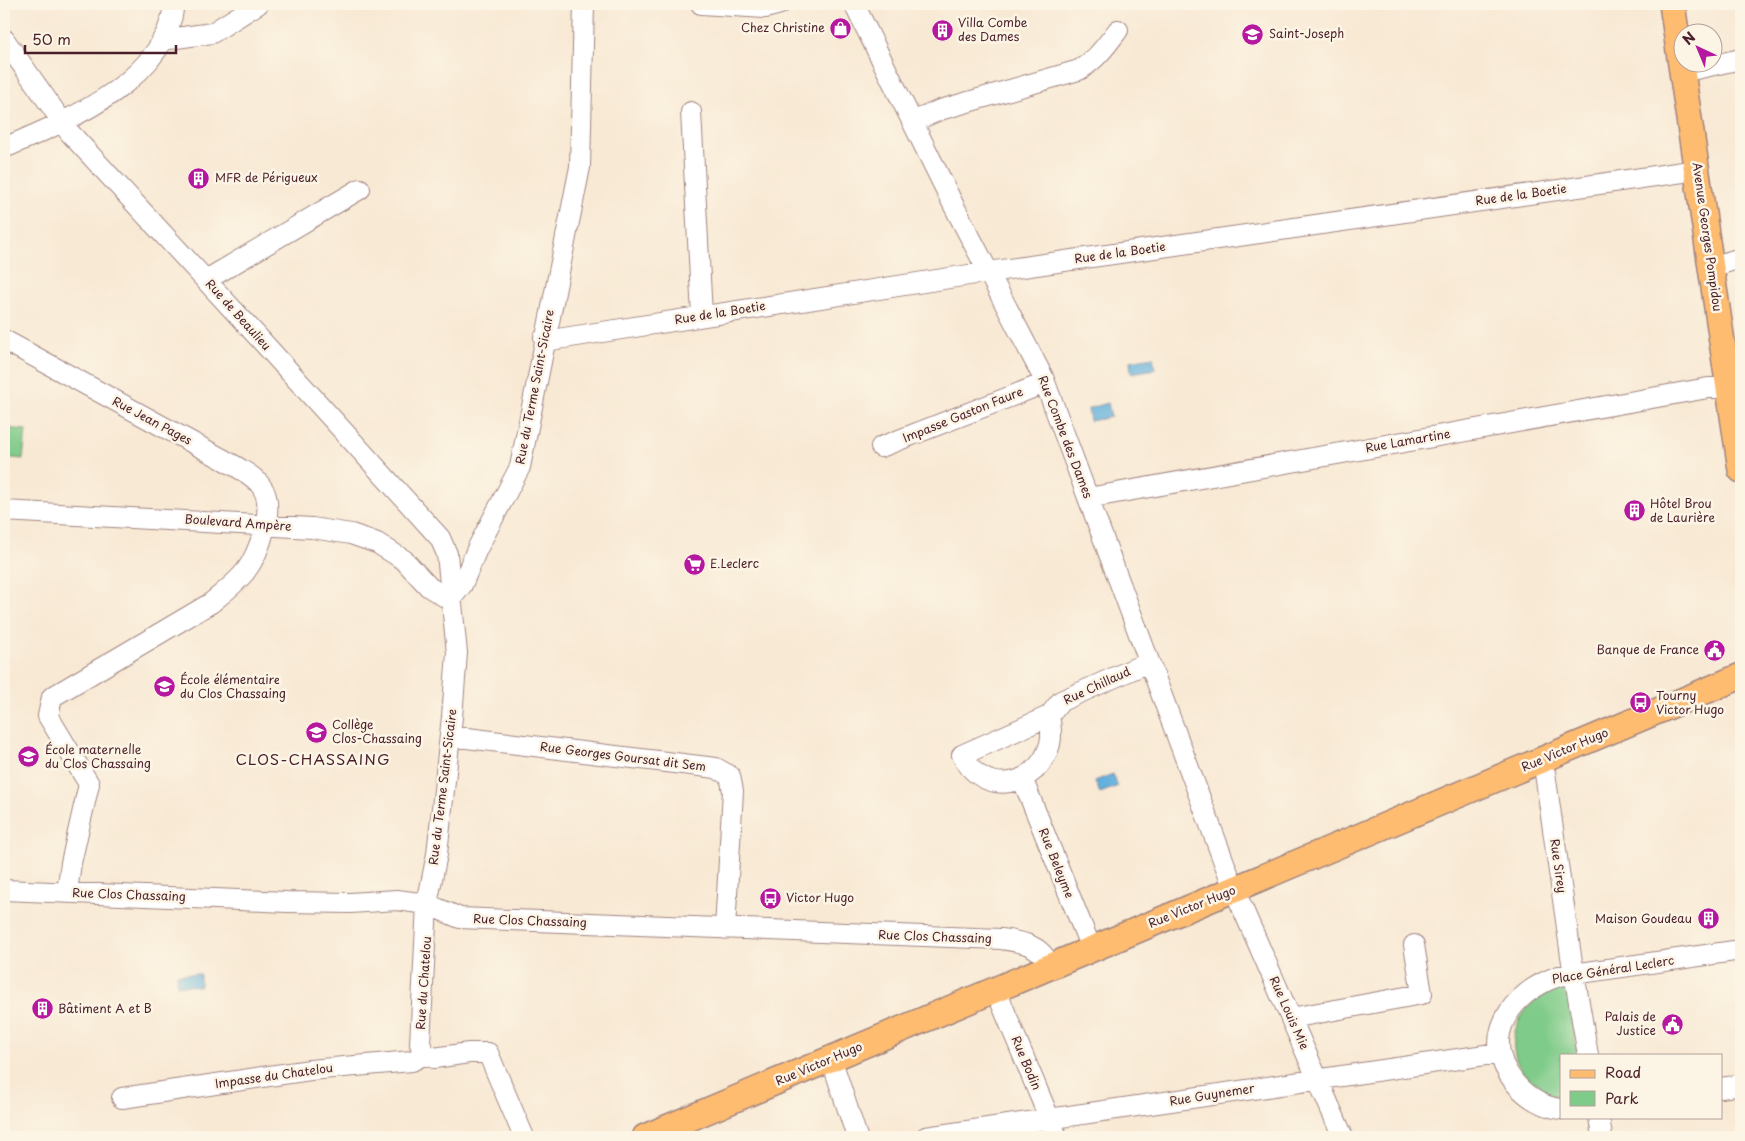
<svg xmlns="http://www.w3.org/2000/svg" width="1745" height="1141" viewBox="0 0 1745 1141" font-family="'Playpen Sans',sans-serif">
	<rect width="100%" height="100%" fill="#fcf5e5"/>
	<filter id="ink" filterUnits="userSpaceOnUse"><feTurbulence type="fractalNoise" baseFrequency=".02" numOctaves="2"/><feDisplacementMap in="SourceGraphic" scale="10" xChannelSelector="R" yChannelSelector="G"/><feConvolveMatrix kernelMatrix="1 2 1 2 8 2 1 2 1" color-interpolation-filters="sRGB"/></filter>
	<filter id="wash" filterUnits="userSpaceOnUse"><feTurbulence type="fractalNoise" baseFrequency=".0096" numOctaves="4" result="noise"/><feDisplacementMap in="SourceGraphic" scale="20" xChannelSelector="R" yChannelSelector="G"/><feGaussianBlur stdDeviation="1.12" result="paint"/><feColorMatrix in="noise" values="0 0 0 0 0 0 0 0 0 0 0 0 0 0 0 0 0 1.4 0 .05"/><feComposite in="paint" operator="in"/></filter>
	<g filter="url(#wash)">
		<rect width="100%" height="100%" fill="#f8e9d4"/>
		<path fill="#7fcb89" stroke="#64755a" d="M4,428L26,430L23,459L4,457Z
			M1567,987L1578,1055H1561V1098C1494,1081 1500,999 1567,987Z"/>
		<path fill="#63b1dd" stroke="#566884" d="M1153,357L1155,369L1131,373L1130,361Z
			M1108,403L1111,417L1090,421L1088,409Z
			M1113,774L1118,786L1100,793L1095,781Z
			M177,974H200V986L177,985Z"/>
	</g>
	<g filter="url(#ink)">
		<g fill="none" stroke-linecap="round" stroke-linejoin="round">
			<defs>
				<path id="minor" d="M701,4L765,8L780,4
					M854,4L954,206L1043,377L1234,889L1343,1137
					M4,39L70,133L259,338L440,538L447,554L457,653L452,717L437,854L427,904L420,1044L425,1054L434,1058L469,1053H488L524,1137
					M162,40L212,33L258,4
					M1682,72L1741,59
					M691,112L702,315
					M912,122L940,110L1079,70C1096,60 1106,46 1118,30
					M4,148C66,121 166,82 174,4
					M1711,267L1741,258
					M206,280L360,189
					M544,338L551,340L988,272L1697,170
					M4,340L237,467C246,473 255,477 261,486C277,506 259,554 245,572C235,584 223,593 211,603L52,697L48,716L89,784L71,863L67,892
					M881,447L1045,383
					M1088,498L1708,388H1729
					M4,511L312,528L351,534L377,543L404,560L429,587L450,600
					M450,600L462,585L477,549L520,467L580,167L584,4
					M1049,716C1051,725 1052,735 1050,744C1038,788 983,798 962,755L1049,716L1061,701L1149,662
					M450,736L716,768L730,776L733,791L725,929
					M1540,760L1545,773L1571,956L1588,1055
					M1022,778L1091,948
					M4,890L287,902L350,903L397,900L427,904L460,918L1001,939C1022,942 1040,944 1050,965
					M995,988L1057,1137
					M1291,1018L1422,994L1414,945
					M831,1058L857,1137
					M1721,1088L1741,1085
					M122,1098L310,1070L412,1061L425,1054
					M1561,1109C1543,1107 1527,1097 1515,1083C1478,1038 1511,992 1559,976L1741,950
					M1599,1117L1602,1137
					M926,1137L1499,1053"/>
				<path id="major" d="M1672,4L1741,470
					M645,1137L1741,676"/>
			</defs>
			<use href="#minor" stroke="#a18480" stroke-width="22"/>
			<use href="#major" stroke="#a18480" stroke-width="28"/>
			<use href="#minor" stroke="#fff" stroke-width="20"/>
			<use href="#major" stroke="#febc70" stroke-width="25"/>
		</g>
	</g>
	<defs>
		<symbol id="shop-disc" viewBox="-11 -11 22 22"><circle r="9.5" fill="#b5179e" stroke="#fcf5e5"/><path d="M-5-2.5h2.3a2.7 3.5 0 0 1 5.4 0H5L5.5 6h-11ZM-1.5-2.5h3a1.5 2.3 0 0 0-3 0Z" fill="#fff"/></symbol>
		<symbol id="building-disc" viewBox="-11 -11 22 22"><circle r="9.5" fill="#b5179e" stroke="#fcf5e5"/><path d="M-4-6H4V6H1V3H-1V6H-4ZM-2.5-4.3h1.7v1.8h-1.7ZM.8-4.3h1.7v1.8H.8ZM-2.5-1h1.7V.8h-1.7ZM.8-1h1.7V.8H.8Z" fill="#fff"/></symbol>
		<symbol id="school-disc" viewBox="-11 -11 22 22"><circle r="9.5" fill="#b5179e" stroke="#fcf5e5"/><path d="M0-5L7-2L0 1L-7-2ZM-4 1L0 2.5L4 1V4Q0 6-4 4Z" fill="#fff"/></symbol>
		<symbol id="supermarket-disc" viewBox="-11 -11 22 22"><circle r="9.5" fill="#b5179e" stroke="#fcf5e5"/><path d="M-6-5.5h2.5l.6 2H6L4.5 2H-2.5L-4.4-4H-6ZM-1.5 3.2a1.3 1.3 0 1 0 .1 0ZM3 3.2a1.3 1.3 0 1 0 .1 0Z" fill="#fff"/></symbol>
		<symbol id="civic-disc" viewBox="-11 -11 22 22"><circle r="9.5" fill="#b5179e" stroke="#fcf5e5"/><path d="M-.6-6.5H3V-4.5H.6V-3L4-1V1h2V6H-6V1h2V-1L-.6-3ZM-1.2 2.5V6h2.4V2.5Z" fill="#fff"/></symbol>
		<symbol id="bus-disc" viewBox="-11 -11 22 22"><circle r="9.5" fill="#b5179e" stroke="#fcf5e5"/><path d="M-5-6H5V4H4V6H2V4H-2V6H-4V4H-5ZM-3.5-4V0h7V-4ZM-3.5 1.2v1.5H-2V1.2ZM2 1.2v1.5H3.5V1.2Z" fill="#fff"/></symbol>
	</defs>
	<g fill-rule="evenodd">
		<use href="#shop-disc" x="828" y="16" width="25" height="25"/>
		<use href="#building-disc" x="930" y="18" width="25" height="25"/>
		<use href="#school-disc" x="1240" y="22" width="25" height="25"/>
		<use href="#building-disc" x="186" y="166" width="25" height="25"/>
		<use href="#building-disc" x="1622" y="498" width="25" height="25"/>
		<use href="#supermarket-disc" x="682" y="552" width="25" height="25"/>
		<use href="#civic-disc" x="1702" y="638" width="25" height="25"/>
		<use href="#school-disc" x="152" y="674" width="25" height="25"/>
		<use href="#bus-disc" x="1628" y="690" width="25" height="25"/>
		<use href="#school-disc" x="304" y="720" width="25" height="25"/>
		<use href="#school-disc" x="16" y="744" width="25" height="25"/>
		<use href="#bus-disc" x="758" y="886" width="25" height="25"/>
		<use href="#building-disc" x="1696" y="906" width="25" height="25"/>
		<use href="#building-disc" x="30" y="996" width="25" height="25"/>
		<use href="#civic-disc" x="1660" y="1012" width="25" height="25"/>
	</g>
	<g text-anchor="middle" stroke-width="5" stroke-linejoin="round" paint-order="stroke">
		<g font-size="12" fill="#4a1f2b" stroke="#fcf5e5" text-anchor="start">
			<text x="958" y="27">Villa Combe<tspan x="958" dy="14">des Dames</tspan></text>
			<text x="825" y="32" text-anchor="end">Chez Christine</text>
			<text x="1269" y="38">Saint-Joseph</text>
			<text x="215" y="182">MFR de Périgueux</text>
			<text x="1650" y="508">Hôtel Brou<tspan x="1650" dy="14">de Laurière</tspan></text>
			<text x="710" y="568">E.Leclerc</text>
			<text x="1699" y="654" text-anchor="end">Banque de France</text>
			<text x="180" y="684">École élémentaire<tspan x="180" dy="14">du Clos Chassaing</tspan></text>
			<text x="1656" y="700">Tourny<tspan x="1656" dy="14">Victor Hugo</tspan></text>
			<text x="332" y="729">Collège<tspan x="332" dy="14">Clos-Chassaing</tspan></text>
			<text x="45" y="754">École maternelle<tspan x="45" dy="14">du Clos Chassaing</tspan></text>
			<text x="786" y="902">Victor Hugo</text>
			<text x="1692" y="923" text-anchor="end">Maison Goudeau</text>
			<text x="58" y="1013">Bâtiment A et B</text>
			<text x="1656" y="1021" text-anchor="end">Palais de<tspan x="1656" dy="14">Justice</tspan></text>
		</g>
		<g font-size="12" fill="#4a1f2b" stroke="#fcf5e5">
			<text transform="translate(1521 195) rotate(-8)" y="4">Rue de la Boetie</text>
			<text transform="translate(1707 237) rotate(82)" y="4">Avenue Georges Pompidou</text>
			<text transform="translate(1120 253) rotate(-8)" y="4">Rue de la Boetie</text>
			<text transform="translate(720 313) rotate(-9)" y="4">Rue de la Boetie</text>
			<text transform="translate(238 315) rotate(48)" y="4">Rue de Beaulieu</text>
			<text transform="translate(535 387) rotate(-79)" y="4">Rue du Terme Saint-Sicaire</text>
			<text transform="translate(963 415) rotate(-22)" y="4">Impasse Gaston Faure</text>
			<text transform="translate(152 421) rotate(28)" y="4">Rue Jean Pages</text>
			<text transform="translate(1065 437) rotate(69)" y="4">Rue Combe des Dames</text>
			<text transform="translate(1408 441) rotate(-10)" y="4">Rue Lamartine</text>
			<text transform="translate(238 523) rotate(4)" y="4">Boulevard Ampère</text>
			<text transform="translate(1097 686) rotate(-25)" y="4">Rue Chillaud</text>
			<text transform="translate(1565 750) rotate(-23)" y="4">Rue Victor Hugo</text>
			<text transform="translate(623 757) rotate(7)" y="4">Rue Georges Goursat dit Sem</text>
			<text transform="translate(443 787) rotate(-83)" y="4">Rue du Terme Saint-Sicaire</text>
			<text transform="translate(1056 863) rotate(68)" y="4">Rue Beleyme</text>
			<text transform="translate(1558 866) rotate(82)" y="4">Rue Sirey</text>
			<text transform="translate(129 895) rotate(2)" y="4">Rue Clos Chassaing</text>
			<text transform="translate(1192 907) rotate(-22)" y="4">Rue Victor Hugo</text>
			<text transform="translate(530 921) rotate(2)" y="4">Rue Clos Chassaing</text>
			<text transform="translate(935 937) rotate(2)" y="4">Rue Clos Chassaing</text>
			<text transform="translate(1613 970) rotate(-9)" y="4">Place Général Leclerc</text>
			<text transform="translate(424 983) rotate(-86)" y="4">Rue du Chatelou</text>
			<text transform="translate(1289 1013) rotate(66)" y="4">Rue Louis Mie</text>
			<text transform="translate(1026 1063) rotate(67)" y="4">Rue Bodin</text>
			<text transform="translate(819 1064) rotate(-23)" y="4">Rue Victor Hugo</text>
			<text transform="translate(274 1076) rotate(-8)" y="4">Impasse du Chatelou</text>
			<text transform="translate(1212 1095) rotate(-9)" y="4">Rue Guynemer</text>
		</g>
		<g font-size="15" letter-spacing="1" fill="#4a1f2b" stroke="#fcf5e5">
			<text x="313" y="765">CLOS-CHASSAING</text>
		</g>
	</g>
	<rect width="1745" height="1141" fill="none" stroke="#fcf5e5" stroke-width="20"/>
	<rect x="1560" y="1054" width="162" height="65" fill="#fcf5e5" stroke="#b59f9b"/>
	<rect x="1570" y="1070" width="25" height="8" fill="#febc70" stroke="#b59f9b"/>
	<text x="1605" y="1078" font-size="15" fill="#4a1f2b">Road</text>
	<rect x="1570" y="1091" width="25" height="15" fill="#7fcb89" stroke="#b59f9b"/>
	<text x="1605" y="1104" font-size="15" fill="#4a1f2b">Park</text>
	<g transform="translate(1698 48) rotate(316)"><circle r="24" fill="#fcf5e5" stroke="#b59f9b"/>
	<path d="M0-4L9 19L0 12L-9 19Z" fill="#b5179e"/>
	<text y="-8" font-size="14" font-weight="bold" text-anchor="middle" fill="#4a1f2b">N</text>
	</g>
	<path d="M25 45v8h151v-8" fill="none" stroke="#4a1f2b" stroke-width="2.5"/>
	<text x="32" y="45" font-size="15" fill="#4a1f2b" stroke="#fcf5e5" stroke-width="4" paint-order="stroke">50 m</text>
</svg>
